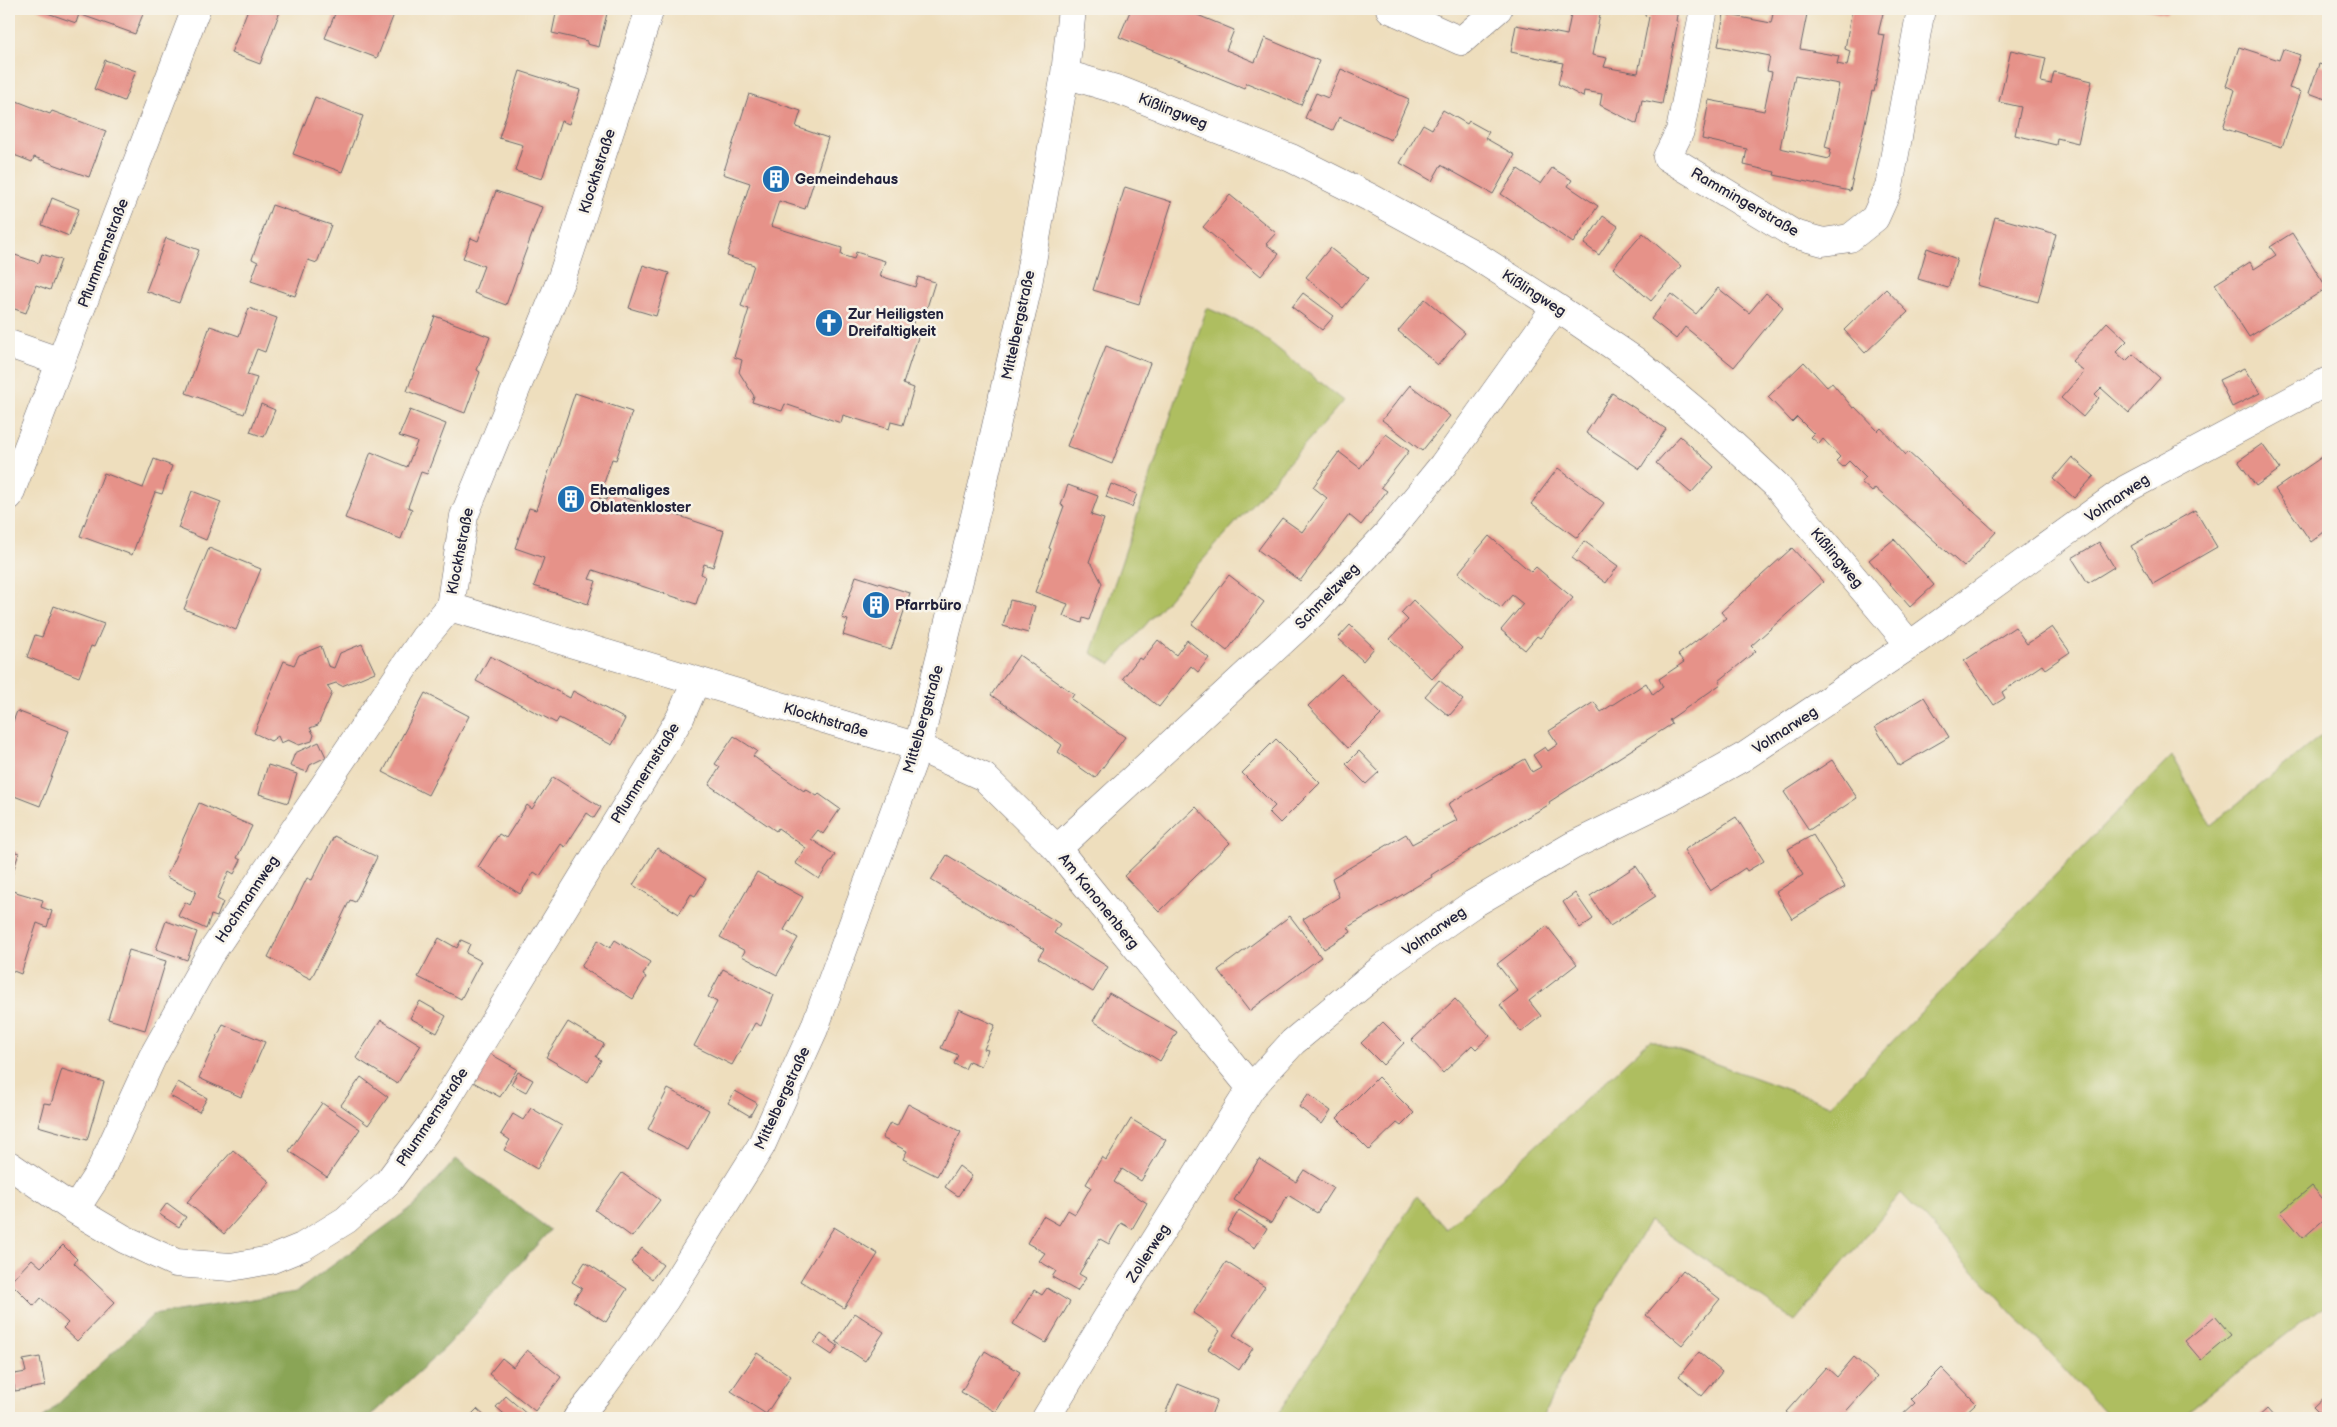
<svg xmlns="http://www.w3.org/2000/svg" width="2337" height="1427" viewBox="0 0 2337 1427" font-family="'Balsamiq Sans',sans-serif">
	<rect width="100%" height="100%" fill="#f7f3e8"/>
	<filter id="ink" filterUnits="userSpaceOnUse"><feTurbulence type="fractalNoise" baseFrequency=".02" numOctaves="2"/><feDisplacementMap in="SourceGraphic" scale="10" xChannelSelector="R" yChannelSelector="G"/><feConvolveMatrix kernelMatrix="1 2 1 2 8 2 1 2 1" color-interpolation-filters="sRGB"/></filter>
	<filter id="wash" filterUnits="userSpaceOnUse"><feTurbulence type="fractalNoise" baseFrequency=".0096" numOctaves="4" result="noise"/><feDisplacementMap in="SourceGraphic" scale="20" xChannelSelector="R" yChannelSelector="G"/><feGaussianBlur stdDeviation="1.12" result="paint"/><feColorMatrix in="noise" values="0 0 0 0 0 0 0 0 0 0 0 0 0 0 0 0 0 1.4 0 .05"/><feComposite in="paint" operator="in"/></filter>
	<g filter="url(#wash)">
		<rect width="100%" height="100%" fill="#eedebd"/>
		<path fill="#aebe61" stroke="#68704e" d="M1207,308L1252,328L1343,401L1111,664L1091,653Z
			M2328,730V1302L2179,1418H2110L1901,1193L1795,1321L1649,1221L1572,1356L1542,1418H1276L1417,1196L1446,1229L1650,1040L1830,1105L2172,756L2211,825Z"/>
		<path fill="#8aa557" stroke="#566449" d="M456,1159L550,1230L447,1346L369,1417L361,1418H43L153,1315L296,1292L415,1205Z"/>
		<g id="blocks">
			<path fill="#e69289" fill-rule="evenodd" d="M36,9H145L135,34L79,14L76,23Z
				M248,9H281L260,64L231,53Z
				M337,9H396L377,58L325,38Z
				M557,9H608L599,47L587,44V41L552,33Z
				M1131,9H1183L1234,30L1226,50L1255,62L1265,38L1319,61L1301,105L1247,83L1244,88L1119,37Z
				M1572,9H1601L1592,55L1607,58L1604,67L1638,73L1649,17L1645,16L1646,9H1678L1676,21H1678L1662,104L1642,100L1637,124L1600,105L1602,94L1584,91L1583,97L1558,84L1563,63L1511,52L1516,25L1567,35Z
				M1774,9H1808L1800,49L1839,56L1837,64L1847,66L1850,51L1845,49L1852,9H1884L1878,34L1885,35L1874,92L1872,91L1850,191L1774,175L1775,172L1744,165L1747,149L1702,139L1709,100L1764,111L1772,72L1767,71L1770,56L1718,46L1724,14L1771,23ZM1795,76L1839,84L1825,147L1831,149L1829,159L1780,148Z
				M2144,9H2168L2167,14Z
				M2239,47L2279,60L2283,49L2300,55L2289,88L2301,92L2282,147L2223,128L2235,90L2226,86Z
				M2011,50L2046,58L2041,82L2051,84L2054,72L2092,81L2078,143L2057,138L2056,145L2015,135L2021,107L1999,102Z
				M105,60L136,71L124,101L94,89Z
				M2319,64L2328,67V100L2309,93Z
				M1341,69L1409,99L1391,140L1339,117L1333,130L1305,118L1316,93L1328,98Z
				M520,71L580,90L569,124L561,121L542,179L515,171L523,145L499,138Z
				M749,94L801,111L796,127L828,138L805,209L779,201L771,226L842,248L841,255L854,259L856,252L885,261L880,276L915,287L918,277L935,282L924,317L916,314L911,329L920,331L903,384L914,388L903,425L891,422L889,429L843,415L841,423L785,404L782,411L752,402L754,396L739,372L742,360L734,357L749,309L741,306L754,265L727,256L750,183L723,174Z
				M315,97L363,116L342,172L293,154Z
				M9,98L50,114L52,111L106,131L89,177L34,157L32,162L9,153Z
				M1443,110L1467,124L1469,121L1489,132L1485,138L1515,155L1493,194L1441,165L1432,181L1400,163L1423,124L1432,129Z
				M1552,168L1572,180L1568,186L1598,206L1573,243L1501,194L1518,169L1541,184Z
				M1125,187L1172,202L1139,304L1093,290Z
				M496,191L542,207L506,305L474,293L484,266L463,258L471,238L478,241Z
				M1230,195L1276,233L1266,244L1279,254L1261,276L1203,227Z
				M52,198L79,209L69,236L42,225Z
				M272,205L331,225L317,263L308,260L295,296L251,281L258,262L252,259Z
				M1603,216L1618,226L1599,255L1584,244Z
				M1995,217L2056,234L2038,302L1977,285Z
				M1643,233L1681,266L1651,301L1613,268Z
				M2292,233L2327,288L2249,337L2215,284L2250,262L2254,269L2276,255L2270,247Z
				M166,238L199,250L179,303L146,291Z
				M1330,248L1368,278L1343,308L1306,277Z
				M1927,248L1957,259L1948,288L1918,279Z
				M9,253L39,263L42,254L61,260L50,290L36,285L26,313L9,307Z
				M643,265L669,273L656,316L629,308Z
				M1718,288L1749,313L1766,293L1783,307L1734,367L1685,327L1676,339L1651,319L1671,294L1696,314Z
				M1886,289L1908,312L1865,353L1844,330Z
				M1303,293L1334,316L1322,330L1292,307Z
				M1425,299L1465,333L1438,365L1398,331Z
				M249,308L277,318L265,352L257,349L247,375L257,378L244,414L186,393L210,326L239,336Z
				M435,316L490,337L477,370L480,372L465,413L407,391Z
				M2107,322L2127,341L2116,352L2126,361L2133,354L2160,378L2129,413L2101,388L2095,394L2099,398L2083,417L2061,398L2084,372L2072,361Z
				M1106,346L1150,363L1112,464L1067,446Z
				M1804,362L1827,387L1832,383L1853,408L1855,407L1878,431L1881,428L1906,455L1908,452L1996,532L1964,567L1875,488L1872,492L1861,482L1866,478L1849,461L1843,467L1836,461L1840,457L1823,439L1819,444L1811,437L1814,434L1797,417L1792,422L1768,397Z
				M2244,368L2260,393L2232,407L2219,380Z
				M1410,385L1450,416L1422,451L1382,420Z
				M575,393L632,412L616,460L612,459L599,498L606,500L608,492L724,531L713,567L704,564L701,574L705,576L696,604L593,570L589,579L596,581L588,604L534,586L544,558L515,548L529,508L536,510Z
				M1612,393L1666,429L1640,469L1586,433Z
				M261,404L275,410L264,437L250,432Z
				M410,410L446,424L427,474L421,472L408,507L412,509L401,539L345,518L371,452L407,467L417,442L399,436Z
				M1386,434L1409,451L1381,487L1387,491L1361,525L1349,515L1300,581L1258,550L1282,518L1302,532L1327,498L1313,487L1339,452L1360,468Z
				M1680,436L1714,467L1691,493L1656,463Z
				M2262,444L2280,469L2256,486L2238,461Z
				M2328,453V529L2311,542L2275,489Z
				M2072,457L2094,476L2074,498L2053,479Z
				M154,459L172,466L162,494L155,492L132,555L80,536L104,473L143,488Z
				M1558,468L1604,503L1577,538L1531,504Z
				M1111,484L1137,494L1132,507L1106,497Z
				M1068,485L1098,496L1091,515L1104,519L1089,562L1092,564L1102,583L1089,620L1083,618L1082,623L1063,616L1068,604L1035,592L1051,549L1049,548L1064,506L1061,505Z
				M192,491L221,502L206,540L178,528Z
				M2195,510L2217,547L2153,584L2131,546Z
				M1489,536L1531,572L1536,567L1573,598L1540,638L1537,636L1525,650L1501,630L1523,604L1512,595L1501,608L1458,573Z
				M1894,539L1934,585L1910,607L1869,560Z
				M1584,541L1618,566L1606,583L1572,558Z
				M2099,542L2114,567L2088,583L2072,558Z
				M209,548L261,569L236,630L184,609Z
				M1792,548L1823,582L1751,646L1756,651L1719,681L1721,684L1669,720L1672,724L1549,802L1550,804L1474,848L1431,875L1432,877L1348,927L1351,932L1324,949L1303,919L1339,897L1332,878L1406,834L1412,844L1457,820L1448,804L1525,759L1532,772L1541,767L1533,755L1545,747L1548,751L1558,744L1549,731L1594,702L1601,712L1646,683L1653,695L1663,687L1659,679L1684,662L1678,655L1726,618L1721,612Z
				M1229,575L1264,602L1227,651L1192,624Z
				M856,576L910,593L891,650L843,635L848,620L842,618Z
				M1010,600L1035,606L1028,633L1003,626Z
				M1413,600L1462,648L1432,679L1390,639L1408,620L1401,613Z
				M54,606L104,624L94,647L91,646L79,677L27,657L35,635L42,637Z
				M1350,625L1374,648L1363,661L1338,638Z
				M2015,627L2027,644L2052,627L2070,652L2045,669L2042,665L2002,692L2005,698L1994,705L1964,661Z
				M1158,640L1176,655L1187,640L1209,658L1198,672L1191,666L1159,707L1123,678L1139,658L1142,660Z
				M362,644L375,672L342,686L336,683L327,686L332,693L318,725L310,728L314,735L312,741L299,745L288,740L281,743L278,736L271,741L254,733L284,661L294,665L299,655L321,646L328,666L334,668L340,653Z
				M1019,655L1074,694L1071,699L1125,737L1095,778L1058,752L1062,745L991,695Z
				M490,656L570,698L573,691L625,719L612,745L559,718L556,723L476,681Z
				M1341,674L1381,715L1348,748L1308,706Z
				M1439,680L1463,700L1449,716L1425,696Z
				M425,693L469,716L428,795L383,772Z
				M1924,697L1949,737L1899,766L1875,727Z
				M17,711L69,731L40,806L9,794V732Z
				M734,736L757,751L753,756L764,764L804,791L805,789L817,796L819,794L840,809L823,834L818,830L811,839L835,855L819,879L795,863L806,848L778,828L776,831L709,785L720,767L715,764Z
				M1276,739L1320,783L1280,823L1269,812L1275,806L1242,773Z
				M319,742L326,757L310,765L307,772L290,766L295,753Z
				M1359,751L1379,772L1366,784L1346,764Z
				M1832,760L1857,798L1809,830L1784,792Z
				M268,765L297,774L288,803L259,794Z
				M553,777L601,807L594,818L587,813L565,847L561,844L540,876L534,872L520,894L478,867L499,834L506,838L527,805L532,809Z
				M199,803L252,826L237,858L241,860L234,874L229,871L217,899L223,902L217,917L211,915L206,929L178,916L185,902L190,905L196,891L166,877Z
				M1196,807L1230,843L1159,912L1124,876Z
				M1736,817L1764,861L1747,871L1745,868L1710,891L1684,850Z
				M1813,835L1845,887L1792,919L1776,892L1803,875L1788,849Z
				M334,836L377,857L355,902L350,900L311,979L268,957L307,878L312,880Z
				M657,848L706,879L695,896L691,894L679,914L633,885Z
				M9,850L19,853L9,884Z
				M947,855L1060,924L1054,933L1108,967L1093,992L1038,958L1044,949L931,880Z
				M1636,866L1656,896L1610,926L1590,896Z
				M757,872L803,897L784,930L798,938L777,975L742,956L745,951L720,937Z
				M9,890L43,900L41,907L52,911L47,927L37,923L21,974L11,970L9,976Z
				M1575,893L1593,919L1580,928L1563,902Z
				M1290,916L1321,957L1249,1011L1218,970Z
				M166,921L197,932L187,960L156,949Z
				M1547,926L1577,964L1529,1001L1541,1016L1521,1032L1500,1005L1518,991L1497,964Z
				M439,938L457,948L461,940L470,944L466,953L481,961L461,999L418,977Z
				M598,940L610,948L615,940L650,962L643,975L646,977L633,999L581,967Z
				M129,950L166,961L145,1030L108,1019Z
				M723,969L774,995L761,1026L755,1023L732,1065L694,1046L717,1002L708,997Z
				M1109,993L1177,1032L1160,1061L1093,1021Z
				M1455,999L1490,1036L1476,1049L1472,1045L1443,1073L1412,1040Z
				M420,1001L446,1016L437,1033L410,1018Z
				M959,1009L995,1025L984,1049L988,1050L981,1066L969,1061L965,1069L954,1064L958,1055L941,1048Z
				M381,1020L421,1045L397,1084L356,1058Z
				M568,1022L604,1044L596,1057L601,1060L588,1082L546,1057Z
				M1383,1022L1404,1043L1383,1065L1361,1043Z
				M223,1024L265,1042L241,1097L199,1078Z
				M489,1053L517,1069L500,1097L473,1082Z
				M62,1069L104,1082L87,1140L38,1126L44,1103L51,1104Z
				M518,1072L533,1080L526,1092L511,1084Z
				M361,1077L388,1097L368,1125L341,1105Z
				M1378,1077L1414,1113L1401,1126L1397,1123L1369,1150L1337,1118Z
				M178,1082L207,1098L199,1112L170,1096Z
				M668,1089L709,1110L688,1150L648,1129Z
				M735,1091L757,1103L750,1116L728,1103Z
				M1308,1094L1331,1111L1322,1124L1299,1107Z
				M322,1103L360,1129L327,1177L289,1151Z
				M908,1104L961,1132L937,1176L903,1159L907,1151L882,1138L890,1123L897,1126Z
				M531,1108L562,1126L537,1169L504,1150L510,1140L501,1134L513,1114L523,1120Z
				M1131,1119L1166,1140L1141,1181L1122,1169L1114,1182L1147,1203L1132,1229L1121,1223L1109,1244L1100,1239L1079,1274L1086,1278L1077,1291L1052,1277L1056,1271L1039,1261L1045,1253L1027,1243L1043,1216L1059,1225L1068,1210L1075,1214L1091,1187L1086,1184L1102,1157L1106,1160Z
				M233,1150L270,1182L224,1234L187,1202Z
				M1259,1159L1296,1182L1304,1170L1333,1188L1317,1213L1288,1195L1271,1223L1234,1200Z
				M959,1166L972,1176L958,1196L945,1187Z
				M622,1173L660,1200L632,1237L595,1210Z
				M2312,1186L2328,1205V1216L2303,1238L2281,1212Z
				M167,1203L186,1217L179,1227L159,1214Z
				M1239,1210L1267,1228L1255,1248L1227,1230Z
				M834,1227L878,1254L844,1308L800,1281Z
				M63,1245L77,1259L74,1263L115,1302L77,1341L63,1328L68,1323L41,1298L34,1306L10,1282L32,1259L41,1267Z
				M642,1248L663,1265L652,1279L631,1262Z
				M585,1262L627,1289L606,1322L573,1301L582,1288L572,1282Z
				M1226,1262L1265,1287L1233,1335L1253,1348L1239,1370L1208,1349L1220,1331L1193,1313Z
				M1683,1270L1720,1299L1682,1345L1646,1315Z
				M1047,1288L1070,1302L1046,1343L1013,1324L1034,1290L1042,1295Z
				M855,1313L884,1332L865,1361L836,1342Z
				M2215,1316L2231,1335L2201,1360L2185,1341Z
				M821,1334L838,1346L832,1355L814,1343Z
				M527,1350L561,1377L535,1411L489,1374L502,1358L513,1367Z
				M985,1351L1020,1372L996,1412L961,1392Z
				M1699,1352L1722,1372L1702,1396L1679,1376Z
				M757,1353L791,1376L766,1414L731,1391Z
				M40,1357L45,1386L15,1391L14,1385H9V1375L26,1372L23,1360Z
				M1854,1357L1877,1377L1840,1418H1793L1786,1412L1826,1367L1837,1377Z
				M1942,1368L1976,1403L1960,1418H1899L1915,1403L1911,1399Z
				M1178,1384L1217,1400L1210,1418H1163Z
				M2328,1393V1418H2324L2313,1407Z
				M506,1396L529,1416L527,1418H509L496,1407Z
				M477,1409L487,1418H468Z
				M2267,1409L2275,1418H2257Z"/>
		</g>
	</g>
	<g filter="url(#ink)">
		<use href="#blocks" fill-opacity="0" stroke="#696468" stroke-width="1"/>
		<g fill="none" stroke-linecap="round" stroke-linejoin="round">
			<defs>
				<path id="minor" d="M650,9L562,277L464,516L450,607L918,747L984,777L1057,849L1251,1088
					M1390,9L1461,41L1498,9
					M1704,9L1680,131L1667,157L1794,234L1823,242L1850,238L1875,218L1889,187L1921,9
					M1065,74L1119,90L1291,158L1371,198L1470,252L1556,307L1634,360L1706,420L1775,484L1910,645
					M9,344L61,362
					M9,496L196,9
					M1057,849L1314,612L1386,535L1443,465L1556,307
					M9,1165L75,1210L124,1239L176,1263L231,1267L270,1260L302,1247L346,1220L388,1182L432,1123L680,718L696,681
					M75,1210L100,1171L152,1058L209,956L424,638L450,607
					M577,1418L603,1386L665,1300L761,1146L814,1029L918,747L985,475L1027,290L1065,74L1072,9
					M1046,1418L1105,1321L1251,1088L1293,1042L1386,965L1473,904L1572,846L1666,800L1745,756L1910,645L2126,489L2328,381"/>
			</defs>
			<use href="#minor" stroke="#696468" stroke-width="29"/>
			<use href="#minor" stroke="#fff" stroke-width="28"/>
		</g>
	</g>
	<defs>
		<symbol id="building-disc" viewBox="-11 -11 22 22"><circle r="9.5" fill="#1f6fb2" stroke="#f7f3e8"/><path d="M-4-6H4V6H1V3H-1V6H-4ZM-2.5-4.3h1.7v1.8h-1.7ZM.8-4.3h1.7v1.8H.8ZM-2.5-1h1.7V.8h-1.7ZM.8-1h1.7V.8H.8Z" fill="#fff"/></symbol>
		<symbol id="church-disc" viewBox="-11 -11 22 22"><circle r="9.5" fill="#1f6fb2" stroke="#f7f3e8"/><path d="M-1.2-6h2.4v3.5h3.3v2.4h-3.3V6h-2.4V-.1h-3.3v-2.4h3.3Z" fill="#fff"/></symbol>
	</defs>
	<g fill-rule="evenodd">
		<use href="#building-disc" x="760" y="163" width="32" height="32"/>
		<use href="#church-disc" x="813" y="307" width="32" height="32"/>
		<use href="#building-disc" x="555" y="483" width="32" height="32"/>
		<use href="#building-disc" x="860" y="589" width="32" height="32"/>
	</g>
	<g text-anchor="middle" stroke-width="5" stroke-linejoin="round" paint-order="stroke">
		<g font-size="15" fill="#22223b" stroke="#f7f3e8">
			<text transform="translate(1173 111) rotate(22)" y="5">Kißlingweg</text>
			<text transform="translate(597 171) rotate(-72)" y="5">Klockhstraße</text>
			<text transform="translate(1745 202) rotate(30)" y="5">Rammingerstraße</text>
			<text transform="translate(103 253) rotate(-69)" y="5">Pflummernstraße</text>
			<text transform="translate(1534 293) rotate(33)" y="5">Kißlingweg</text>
			<text transform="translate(1018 325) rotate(-78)" y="5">Mittelbergstraße</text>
			<text transform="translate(2117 498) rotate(-34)" y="5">Volmarweg</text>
			<text transform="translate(460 551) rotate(-79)" y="5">Klockhstraße</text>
			<text transform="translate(1837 558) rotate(50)" y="5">Kißlingweg</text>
			<text transform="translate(1327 596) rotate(-46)" y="5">Schmelzweg</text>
			<text transform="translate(923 719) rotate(-74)" y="5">Mittelbergstraße</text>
			<text transform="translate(826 720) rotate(17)" y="5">Klockhstraße</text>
			<text transform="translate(1785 730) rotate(-33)" y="5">Volmarweg</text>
			<text transform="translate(645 773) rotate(-58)" y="5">Pflummernstraße</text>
			<text transform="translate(247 899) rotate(-56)" y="5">Hochmannweg</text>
			<text transform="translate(1099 901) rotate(51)" y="5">Am Kanonenberg</text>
			<text transform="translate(1434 931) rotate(-35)" y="5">Volmarweg</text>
			<text transform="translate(782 1098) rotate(-65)" y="5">Mittelbergstraße</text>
			<text transform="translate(432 1117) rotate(-56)" y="5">Pflummernstraße</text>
			<text transform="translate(1148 1253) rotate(-57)" y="5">Zollerweg</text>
		</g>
		<g font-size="15" font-weight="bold" fill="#22223b" stroke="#f7f3e8" text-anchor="start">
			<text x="795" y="184">Gemeindehaus</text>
			<text x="848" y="319">Zur Heiligsten<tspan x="848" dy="17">Dreifaltigkeit</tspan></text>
			<text x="590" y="495">Ehemaliges<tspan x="590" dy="17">Oblatenkloster</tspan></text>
			<text x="895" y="610">Pfarrbüro</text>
		</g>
	</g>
	<rect width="2337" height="1427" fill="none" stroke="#f7f3e8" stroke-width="30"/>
</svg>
